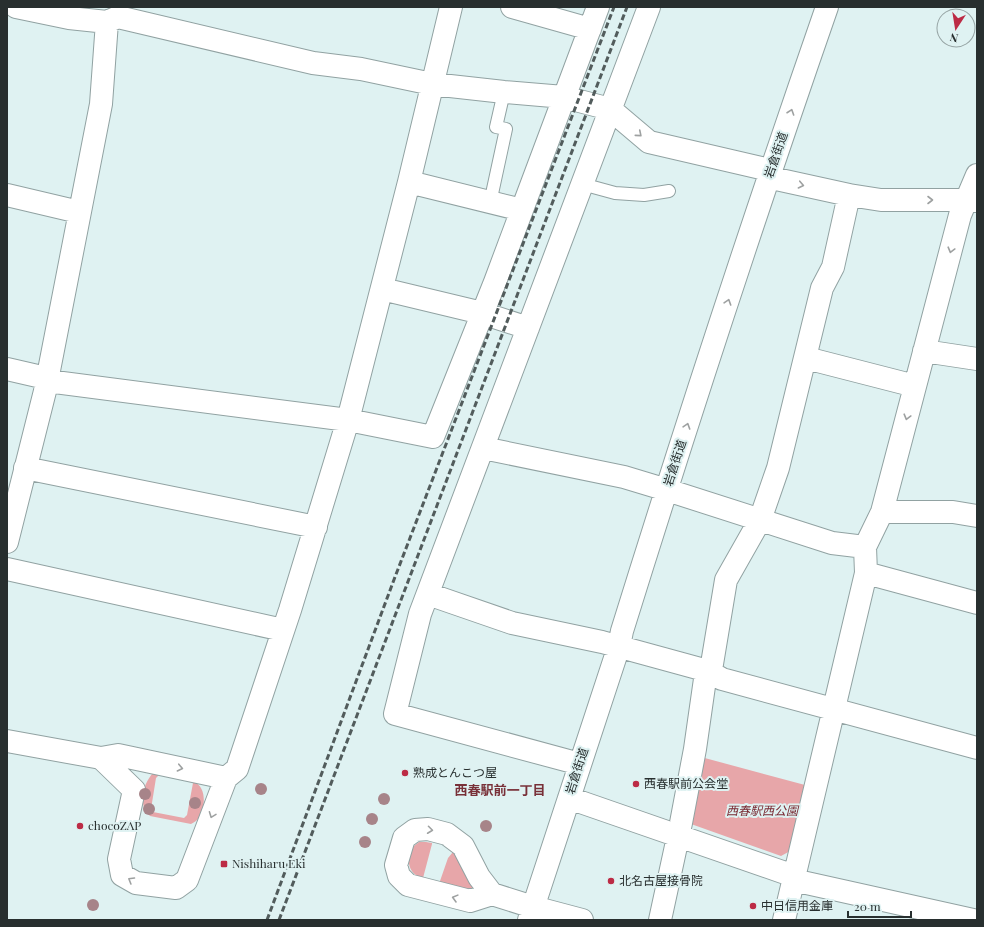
<svg xmlns="http://www.w3.org/2000/svg" width="984" height="927" viewBox="0 0 984 927" font-family="'Playfair Display','Noto Sans JP',serif">
	<rect width="100%" height="100%" fill="#dff2f2"/>
	<path fill="#e7a6a9" fill-rule="evenodd" d="M701,757L805,785L792,850L781,856L691,824Z
		M153,773C161,774 187,777 193,781C204,786 205,798 203,808C201,816 199,820 191,824L150,816C137,804 143,784 153,773ZM159,775L191,781L193,783L187,815L184,818L153,812L151,809L156,778Z
		M419,842H426L432,843V844L423,878C409,876 405,859 412,848C413,846 417,844 419,842Z
		M453,852L457,853L474,884L473,889L470,890L440,883V881L448,858Z"/>
	<g fill="none" stroke-linecap="round" stroke-linejoin="round">
		<defs>
			<path id="lane" d="M582,184L615,193L644,195L669,191
				M490,203L506,129L496,127L504,92"/>
			<path id="street" d="M16,7L69,18L107,22L118,17L313,63L361,69L432,84L504,92L564,97L610,109L649,142L761,168L776,179L849,195L881,200H967L977,201
				M512,7L590,29
				M409,182L522,210
				M7,195L79,212
				M382,289L482,313L528,328
				M924,351L977,359
				M806,358L915,386
				M7,369L46,378
				M47,381L348,420L433,437L495,282L598,7
				M483,448L624,477L667,490L832,543L865,547
				M25,468L316,527
				M882,512H953L977,516
				M7,542L45,391L101,104L107,22
				M7,569L283,630
				M866,573L977,603
				M428,594L512,623L602,642L708,671L722,679L977,748
				M101,758L134,790L119,859L122,875L136,883L176,888L187,880L226,778L237,769L290,610L348,420L409,182L451,7
				M101,758L118,755L226,778
				M580,764L395,714L420,614L649,7
				M569,798L794,876
				M793,880L973,920
				M492,894L470,901L408,885L399,876L396,865L404,838L415,830L428,829L447,834L463,846L479,877L492,894L533,907
				M529,920L619,646L622,631C687,422 755,214 827,7
				M660,920L681,823L695,749L705,679L712,664L726,580L760,520L778,468L822,288L833,267L849,195
				M784,920L866,573L865,547L882,512L960,215L977,175"/>
			<path id="secondary" d="M7,741L101,758
				M533,907L582,920"/>
		</defs>
		<use href="#lane" stroke="#91a2a2" stroke-width="14"/>
		<use href="#street" stroke="#91a2a2" stroke-width="24"/>
		<use href="#secondary" stroke="#91a2a2" stroke-width="24"/>
		<use href="#lane" stroke="#fff" stroke-width="12"/>
		<use href="#street" stroke="#fff" stroke-width="22"/>
		<use href="#secondary" stroke="#fff" stroke-width="22"/>
		<path stroke="#525c5c" stroke-width="3" stroke-dasharray="6 3" stroke-linecap="butt" d="M267,920L395,577L614,7
			M279,920L627,7"/>
	</g>
	<g fill="#a78489">
		<circle cx="261" cy="789" r="6"/>
		<circle cx="145" cy="794" r="6"/>
		<circle cx="384" cy="799" r="6"/>
		<circle cx="195" cy="803" r="6"/>
		<circle cx="149" cy="809" r="6"/>
		<circle cx="372" cy="819" r="6"/>
		<circle cx="486" cy="826" r="6"/>
		<circle cx="365" cy="842" r="6"/>
		<circle cx="93" cy="905" r="6"/>
	</g>
	<defs><path id="oneway-chevron" d="M-2-3.5L2.5 0L-2 3.5" fill="none" stroke-width="1.6" stroke-linecap="round" stroke-linejoin="round"/></defs>
	<g stroke="#9ea1a1">
		<use href="#oneway-chevron" transform="translate(791 112) rotate(-71)"/>
		<use href="#oneway-chevron" transform="translate(639 134) rotate(40)"/>
		<use href="#oneway-chevron" transform="translate(801 185) rotate(12)"/>
		<use href="#oneway-chevron" transform="translate(930 200)"/>
		<use href="#oneway-chevron" transform="translate(951 250) rotate(105)"/>
		<use href="#oneway-chevron" transform="translate(728 302) rotate(-72)"/>
		<use href="#oneway-chevron" transform="translate(907 417) rotate(105)"/>
		<use href="#oneway-chevron" transform="translate(687 426) rotate(-72)"/>
		<use href="#oneway-chevron" transform="translate(180 768) rotate(12)"/>
		<use href="#oneway-chevron" transform="translate(212 815) rotate(111)"/>
		<use href="#oneway-chevron" transform="translate(430 830) rotate(7)"/>
		<use href="#oneway-chevron" transform="translate(131 880) rotate(-149)"/>
		<use href="#oneway-chevron" transform="translate(455 898) rotate(-165)"/>
	</g>
	<g fill="#bc2b45" stroke="#dff2f2" stroke-width="1.5">
		<circle cx="405" cy="773" r="4"/>
		<circle cx="636" cy="784" r="4"/>
		<circle cx="80" cy="826" r="4"/>
		<rect x="220" y="860" width="8" height="8" rx="2"/>
		<circle cx="611" cy="881" r="4"/>
		<circle cx="753" cy="906" r="4"/>
	</g>
	<g text-anchor="middle" stroke-width="4" stroke-linejoin="round" paint-order="stroke">
		<g font-size="12" fill="#282f2f" stroke="#dff2f2">
			<text transform="translate(776 155) rotate(-71)" y="4">岩倉街道</text>
			<text transform="translate(675 463) rotate(-72)" y="4">岩倉街道</text>
			<text transform="translate(577 771) rotate(-72)" y="4">岩倉街道</text>
		</g>
		<g font-size="12" fill="#282f2f" stroke="#dff2f2" text-anchor="start">
			<text x="413" y="777">熟成とんこつ屋</text>
			<text x="644" y="788">西春駅前公会堂</text>
			<text x="88" y="830">chocoZAP</text>
			<text x="232" y="868">Nishiharu Eki</text>
			<text x="619" y="885">北名古屋接骨院</text>
			<text x="761" y="910">中日信用金庫</text>
		</g>
		<g font-size="12" font-style="italic" fill="#792a33" stroke="#dff2f2">
			<text x="762" y="815">西春駅西公園</text>
		</g>
		<g font-size="13" font-weight="bold" fill="#783038" stroke="#dff2f2">
			<text x="500" y="795">西春駅前一丁目</text>
		</g>
	</g>
	<rect width="984" height="927" fill="none" stroke="#282f2f" stroke-width="16"/>
	<g transform="translate(956 28) rotate(192)"><circle r="19" fill="#dff2f2" stroke="#96a4a4"/>
	<path d="M0-3L7 15L0 10L-7 15Z" fill="#bc2b45"/>
	<text y="-6" font-size="11" font-weight="bold" text-anchor="middle" fill="#282f2f">N</text>
	</g>
	<path d="M848 911v6h63v-6" fill="none" stroke="#282f2f" stroke-width="2"/>
	<text x="854" y="911" font-size="12" fill="#282f2f" stroke="#dff2f2" stroke-width="3" paint-order="stroke">20 m</text>
</svg>
